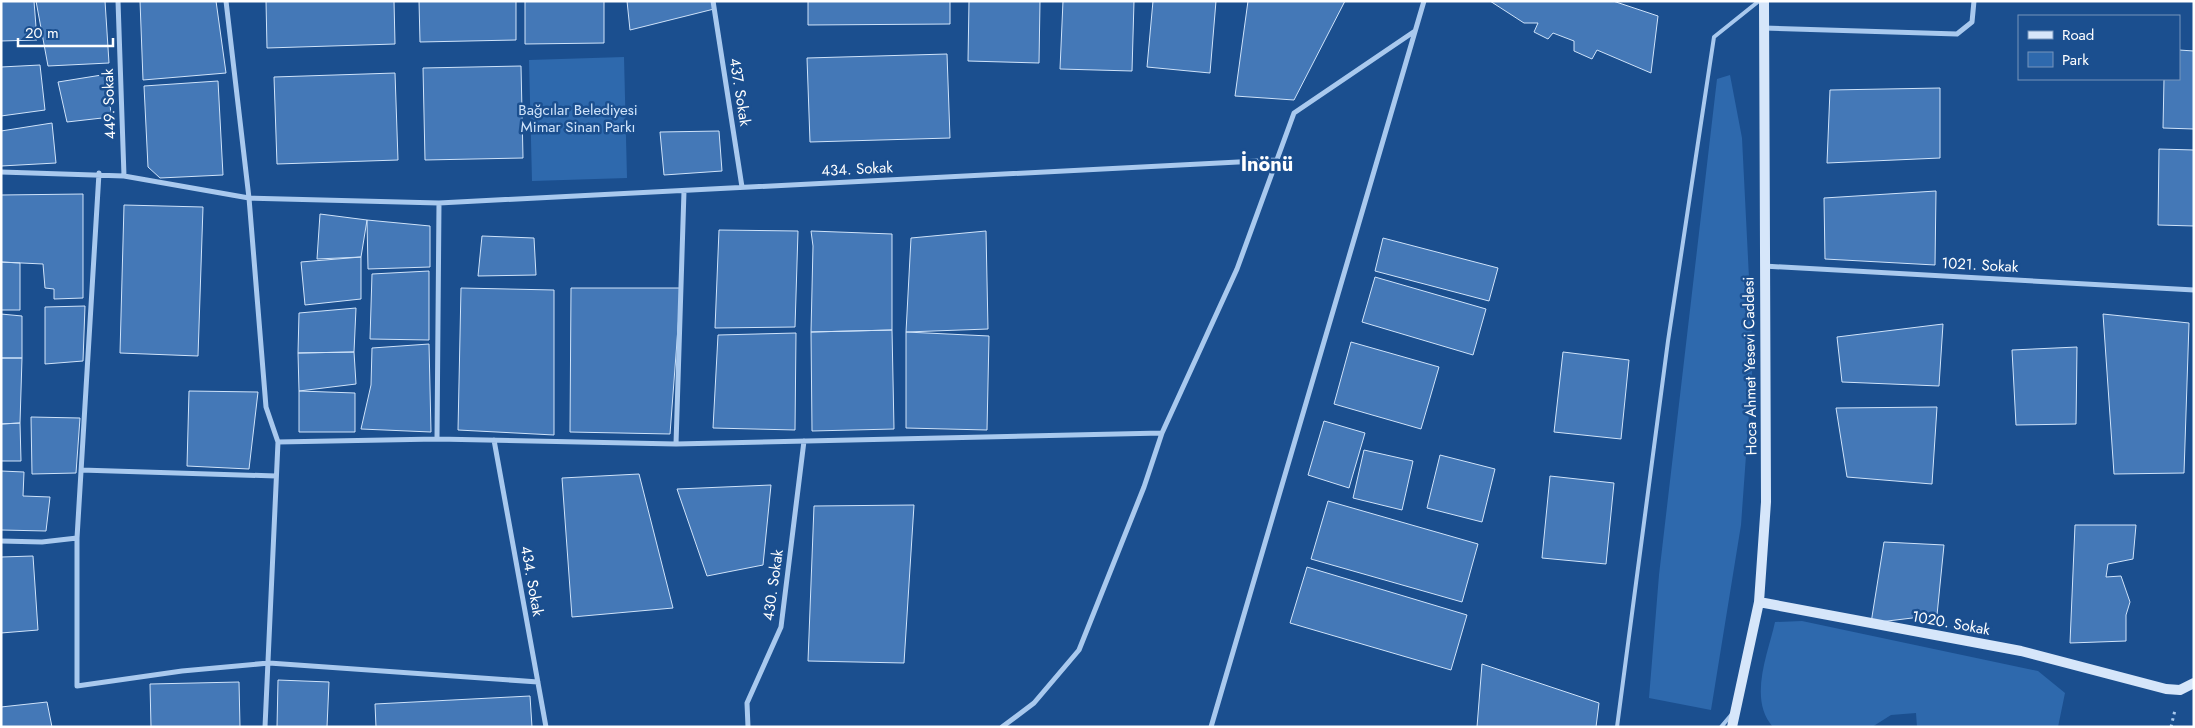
<svg xmlns="http://www.w3.org/2000/svg" width="2195" height="728" viewBox="0 0 2195 728" font-family="Jost,sans-serif">
	<rect width="100%" height="100%" fill="#1b4f8f"/>
	<path fill="#2e69ad" d="M624,57L627,178L532,181L529,60Z
		M1730,75L1742,138L1753,358L1741,525L1711,710L1649,698L1659,575L1717,79Z
		M1802,621L2038,671L2065,693L2058,727H1917L1916,713L1891,715L1872,727H1773C1748,699 1768,654 1775,622Z"/>
	<path fill="#4478b7" stroke="#cfe3fa" d="M1,1H34L37,40L1,41Z
		M36,1H105L109,63L48,66Z
		M140,1H216L226,73L143,80Z
		M266,1H394L395,44L267,48Z
		M419,1H516V40L420,42Z
		M525,1H604V43L525,44Z
		M627,1H712L714,9L630,30Z
		M808,1H950V24L808,25Z
		M969,1H1040L1039,63L968,61Z
		M1063,1H1134L1132,71L1060,69Z
		M1153,1H1216L1210,73L1147,67Z
		M1248,1H1345L1294,100L1235,96Z
		M1490,1H1613L1658,16L1651,73L1597,50L1592,59L1574,51V41L1553,33L1548,39L1534,32L1538,23H1524Z
		M2179,50L2194,51V129L2163,128L2164,79H2179Z
		M947,54L950,138L810,142L807,58Z
		M40,65L45,110L1,116V67Z
		M521,66L523,158L425,160L423,68Z
		M395,73L398,160L277,164L274,77Z
		M108,74L111,117L67,122L58,82Z
		M218,81L223,175L160,178L148,167L144,86Z
		M1940,88V158L1827,163L1830,90Z
		M52,123L56,163L1,166V131Z
		M719,131L722,171L664,175L660,132Z
		M2159,149L2194,150V226L2158,225Z
		M1936,191L1935,265L1825,259L1824,198Z
		M83,194V298L54,299V289L45,288L43,264L1,262V195Z
		M124,205L203,207L198,356L120,353Z
		M320,214L367,220L361,257L317,259Z
		M367,220L430,226V267L368,269Z
		M719,230L798,231L795,327L715,328Z
		M811,231L892,234V330L811,332L813,246Z
		M986,231L988,329L906,332L911,238Z
		M482,236L534,238L536,275L478,276Z
		M1383,238L1498,268L1489,301L1375,271Z
		M361,257V299L305,305L301,262Z
		M1,262L20,263V310H1Z
		M429,271V340L370,339L372,274Z
		M1375,277L1486,309L1473,355L1362,322Z
		M461,288L554,290V435L458,430Z
		M571,288H681L670,434L570,432Z
		M85,306L83,361L45,364V307Z
		M356,308L354,352L298,353L299,313Z
		M1,314L22,316V358H1Z
		M2103,314L2189,323L2184,473L2114,474Z
		M1943,324L1939,386L1842,382L1837,337Z
		M892,330L894,429L812,431L811,332Z
		M906,332L989,336L987,430L906,428Z
		M796,333L795,430L713,428L718,335Z
		M1351,342L1439,367L1421,429L1334,404Z
		M429,344L431,432L361,429L371,385L372,348Z
		M2077,347L2076,424L2016,425L2012,350Z
		M354,352L356,384L299,391L298,353Z
		M1563,352L1629,360L1621,439L1554,432Z
		M1,358H22L20,423L1,424Z
		M189,391L258,392L249,469L187,466Z
		M299,391L355,393V432H299Z
		M1937,407L1932,484L1847,477L1836,408Z
		M31,417L80,418L76,473L32,474Z
		M1324,421L1365,433L1349,488L1308,475Z
		M20,423L21,461H1V424Z
		M1364,450L1413,461L1402,510L1353,498Z
		M1440,455L1495,469L1482,522L1427,508Z
		M1,471L24,472L23,496L50,497L46,531L1,530Z
		M639,474L673,608L572,617L562,478Z
		M1550,476L1614,483L1606,564L1542,558Z
		M771,485L763,565L707,576L677,489Z
		M1328,501L1478,544L1462,602L1311,559Z
		M914,505L904,663L808,661L814,506Z
		M2075,525H2136L2133,559L2108,564L2106,577L2121,576L2130,602L2126,615V641L2070,643Z
		M1884,542L1944,545L1937,615L1871,623Z
		M33,556L38,630L1,633V557Z
		M1307,567L1467,615L1451,670L1290,623Z
		M1482,664L1599,703L1596,727H1477Z
		M278,680L329,682L327,727H277Z
		M239,682L240,727H151L150,684Z
		M530,696L532,727H376L375,704Z
		M47,702L52,727H1V707Z"/>
	<g fill="none" stroke-linecap="round" stroke-linejoin="round">
		<path stroke="#a9c9ee" stroke-width="3" stroke-dasharray="2.5 4" stroke-linecap="butt" d="M2171,727L2175,710"/>
		<path stroke="#a9c9ee" stroke-width="4" d="M1617,727L1668,341L1714,37L1759,1
			M1721,727L1732,714"/>
		<path stroke="#a9c9ee" stroke-width="5" d="M118,1L124,176
			M226,1L249,198L266,407L278,442L437,439L676,444L1162,433
			M713,1L742,187
			M1764,28L1957,34L1972,22L1974,1
			M1,172L124,176L249,198L439,203L437,439
			M99,173L77,538V686L182,671L269,663L538,682
			M439,203L1277,160
			M1764,266L2194,290
			M494,440L546,727
			M676,444L684,191
			M81,470L276,476
			M1,541L42,542L77,538
			M265,727L278,442
			M748,727L747,703L781,627L804,441
			M1002,727L1034,703L1079,650L1144,487L1162,433L1237,269L1294,113L1415,31
			M1211,727L1424,1"/>
		<path stroke="#d6e6fa" stroke-width="10" d="M1759,602L2021,651L2166,689L2180,690L2194,683
			M1732,727L1759,602L1766,502L1764,1"/>
	</g>
	<g text-anchor="middle" stroke-width="5" stroke-linejoin="round" paint-order="stroke">
		<g font-size="15" fill="#fff" stroke="#1b4f8f">
			<text transform="translate(740 92) rotate(81)" y="5">437. Sokak</text>
			<text transform="translate(109 104) rotate(-92)" y="5">449. Sokak</text>
			<text transform="translate(857 169) rotate(-3)" y="5">434. Sokak</text>
			<text transform="translate(1980 265) rotate(3)" y="5">1021. Sokak</text>
			<text transform="translate(1750 366) rotate(-91)" y="5">Hoca Ahmet Yesevi Caddesi</text>
			<text transform="translate(532 581) rotate(80)" y="5">434. Sokak</text>
			<text transform="translate(773 585) rotate(-82)" y="5">430. Sokak</text>
			<text transform="translate(1951 623) rotate(10)" y="5">1020. Sokak</text>
		</g>
		<g font-size="15" fill="#cfe3fa" stroke="#1b4f8f">
			<text x="578" y="115">Bağcılar Belediyesi<tspan x="578" dy="17">Mimar Sinan Parkı</tspan></text>
		</g>
		<g font-size="20" font-weight="bold" fill="#fff" stroke="#1b4f8f">
			<text x="1267" y="171">İnönü</text>
		</g>
	</g>
	<rect width="2195" height="728" fill="none" stroke="#ffffff" stroke-width="5"/>
	<rect x="2018" y="15" width="162" height="65" fill="#1b4f8f" stroke="#7695bc"/>
	<rect x="2028" y="31" width="25" height="8" fill="#d6e6fa" stroke="#7695bc"/>
	<text x="2062" y="40" font-size="15" fill="#ffffff">Road</text>
	<rect x="2028" y="52" width="25" height="15" fill="#2e69ad" stroke="#7695bc"/>
	<text x="2062" y="65" font-size="15" fill="#ffffff">Park</text>
	<path d="M18 38v8h95v-8" fill="none" stroke="#ffffff" stroke-width="2.5"/>
	<text x="25" y="38" font-size="15" fill="#ffffff" stroke="#1b4f8f" stroke-width="4" paint-order="stroke">20 m</text>
</svg>
